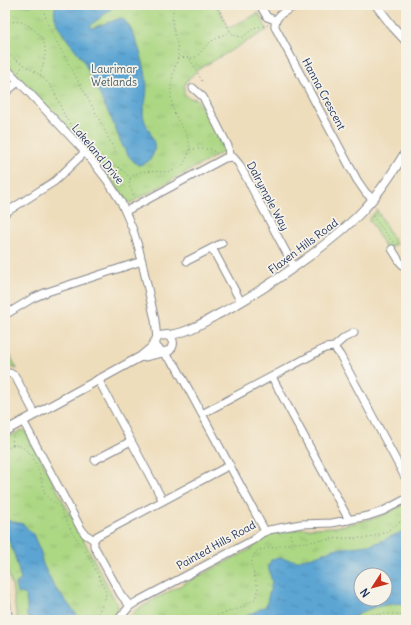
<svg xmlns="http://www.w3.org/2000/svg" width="411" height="625" viewBox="0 0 411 625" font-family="Delius,sans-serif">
	<defs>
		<pattern id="park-tufts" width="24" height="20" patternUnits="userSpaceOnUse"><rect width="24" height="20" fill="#acd783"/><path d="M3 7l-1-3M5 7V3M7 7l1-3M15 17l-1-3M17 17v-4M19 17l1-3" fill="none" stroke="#93b974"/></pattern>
		<pattern id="water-ripples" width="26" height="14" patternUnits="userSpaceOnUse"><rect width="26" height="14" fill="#5ca5d3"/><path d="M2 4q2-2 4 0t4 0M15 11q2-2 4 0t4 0" fill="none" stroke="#4b87ae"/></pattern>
	</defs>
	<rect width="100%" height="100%" fill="#f7f3e8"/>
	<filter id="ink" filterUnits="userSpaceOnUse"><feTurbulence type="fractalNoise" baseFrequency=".025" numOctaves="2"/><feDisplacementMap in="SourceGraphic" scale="8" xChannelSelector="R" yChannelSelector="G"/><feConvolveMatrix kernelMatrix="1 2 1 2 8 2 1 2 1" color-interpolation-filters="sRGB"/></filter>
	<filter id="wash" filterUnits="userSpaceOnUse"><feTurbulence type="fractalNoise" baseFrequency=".012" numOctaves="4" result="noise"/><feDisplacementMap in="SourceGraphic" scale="16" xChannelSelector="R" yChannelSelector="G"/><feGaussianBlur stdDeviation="0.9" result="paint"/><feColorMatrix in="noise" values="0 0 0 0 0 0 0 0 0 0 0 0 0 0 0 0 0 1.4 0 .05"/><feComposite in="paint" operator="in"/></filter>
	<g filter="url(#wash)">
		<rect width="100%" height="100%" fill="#edb"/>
		<path fill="url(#park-tufts)" stroke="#648370" fill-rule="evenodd" d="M5,5H217L229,28L259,13L267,30L197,70L186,82L184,86V93L189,98L196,99L199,102L224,146L225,151L134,201L130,203L125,200L115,183L90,153L5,62Z
			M377,210L396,244L386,249L369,219Z
			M5,345L17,369L5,365Z
			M22,430L28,434L118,606L119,612L114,620H21L17,619L12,586L5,562V439Z
			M406,504V620H126L135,611L155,599L251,549L268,534L294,529L335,527L355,523L378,517ZM361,575H385V599H361Z"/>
		<path fill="url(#water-ripples)" stroke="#3c6a98" fill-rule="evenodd" d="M56,5H114L109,11L92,24L90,27L92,28L121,18C132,21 146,67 146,79C147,84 147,91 146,97C146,102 143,107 143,112C143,128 162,142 151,158C148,163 144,164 138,165C122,153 119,135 111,118C101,99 93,79 83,60C74,45 48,24 56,5Z
			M6,520L23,524L33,534L41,553L42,562L53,585L81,620H35L27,617V604L25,594L17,593L15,584L21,580L14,553L7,536H5Z
			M406,530V603C387,604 366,606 351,620H239L266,606L272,582L268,566L272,559L281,558L297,561L302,559L313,557L334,549L369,545L379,542L401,532L403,533ZM361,575H385V599H361Z"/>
	</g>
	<g filter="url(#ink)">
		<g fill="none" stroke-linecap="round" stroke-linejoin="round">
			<defs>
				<path id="minor" d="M260,5L267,17L275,20
					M298,5C288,10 274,14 275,27L357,180L366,193L373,199
					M5,67L85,152L107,180L121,202L133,230L139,249L155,320L157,339
					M193,88L203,97L228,146L229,157
					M5,93L18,82
					M126,211L225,158L233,157L239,164L294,267
					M5,213L55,181L85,152
					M212,248L241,302
					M392,249L400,262L406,268
					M187,261L222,243
					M5,315L33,298L47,292L142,261
					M334,347L344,338L354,333
					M163,353L176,366L265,531
					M5,374L10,373L15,376L35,414
					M272,377L349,520
					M98,379L163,501
					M202,414L325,348L334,347L340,355L406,479
					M23,421L80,527L85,534L94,540
					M95,460L131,441
					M130,606L121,595L94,546V540L97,536L230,465
					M118,620L130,606L138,601L253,540L262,533L269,530L301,524L332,523L368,516L383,511L406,499"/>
				<path id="tertiary" d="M376,5L393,27L406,41
					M167,335C185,334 201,324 217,315C252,297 283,276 315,252C332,239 350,225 365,208C381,191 394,171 406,151
					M142,357L169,351C175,345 174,339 167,335L159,336L155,341L156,347L162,352
					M5,431L140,357L152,347L155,341
					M5,597L8,620"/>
			</defs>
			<use href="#minor" stroke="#84868c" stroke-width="9"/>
			<use href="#tertiary" stroke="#84868c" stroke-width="10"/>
			<path stroke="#84868c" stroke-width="1" stroke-dasharray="1 3" stroke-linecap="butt" d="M42,5L49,28L97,115L116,153
				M216,5L230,31L235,36L243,37L254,28L268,25
				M5,22C10,22 16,21 21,22C31,25 43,36 45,47C46,56 43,66 40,75
				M5,50C17,64 36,69 48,83C57,93 59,105 65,116C69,125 78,133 84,140
				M179,57L190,58L196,57L210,42L230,31
				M190,59L202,81
				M19,72L23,65
				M92,149C104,161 120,165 130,178C142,163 172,181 184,163C200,139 175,126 172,104C170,93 171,81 174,71C175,66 178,61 178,56C179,38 167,23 175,5
				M190,149H211L217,154
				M130,179L129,185L135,198
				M370,213L393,242
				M5,353L10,366
				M13,445L12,438L14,435
				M5,450L13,445H18L22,447L32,455L39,471L45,494L48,498L59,506L72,532L88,555L106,592C106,604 97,609 97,620
				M290,534L292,542
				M202,620L241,608L255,599L258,588L251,564L254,554L258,550L276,547L292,543L308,542L339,538H369L386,532L398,523L406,520
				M362,620L372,614H406"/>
			<use href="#minor" stroke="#fff" stroke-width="7"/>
			<use href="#tertiary" stroke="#fff" stroke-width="8"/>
		</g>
	</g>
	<g text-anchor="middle" stroke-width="3.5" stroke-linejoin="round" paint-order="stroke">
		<g font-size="11" fill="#3f5967" stroke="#f7f3e8">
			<text x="114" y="73">Laurimar<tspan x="114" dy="13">Wetlands</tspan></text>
		</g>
		<g font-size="11" fill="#1b2f5e" stroke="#f7f3e8">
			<text transform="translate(324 94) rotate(62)" y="4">Hanna Crescent</text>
			<text transform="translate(98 154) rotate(50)" y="4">Lakeland Drive</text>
			<text transform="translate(268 196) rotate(62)" y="4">Dalrymple Way</text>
			<text transform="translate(303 246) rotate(-37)" y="4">Flaxen Hills Road</text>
			<text transform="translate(216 545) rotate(-29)" y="4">Painted Hills Road</text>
		</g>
	</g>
	<rect width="411" height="625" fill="none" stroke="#f7f3e8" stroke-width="20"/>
	<g transform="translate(373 587) rotate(234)"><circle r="19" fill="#f7f3e8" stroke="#9fa5b1"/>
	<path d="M0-3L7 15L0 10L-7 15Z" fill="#c8321e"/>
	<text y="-6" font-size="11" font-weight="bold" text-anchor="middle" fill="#1b2f5e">N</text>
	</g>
</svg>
